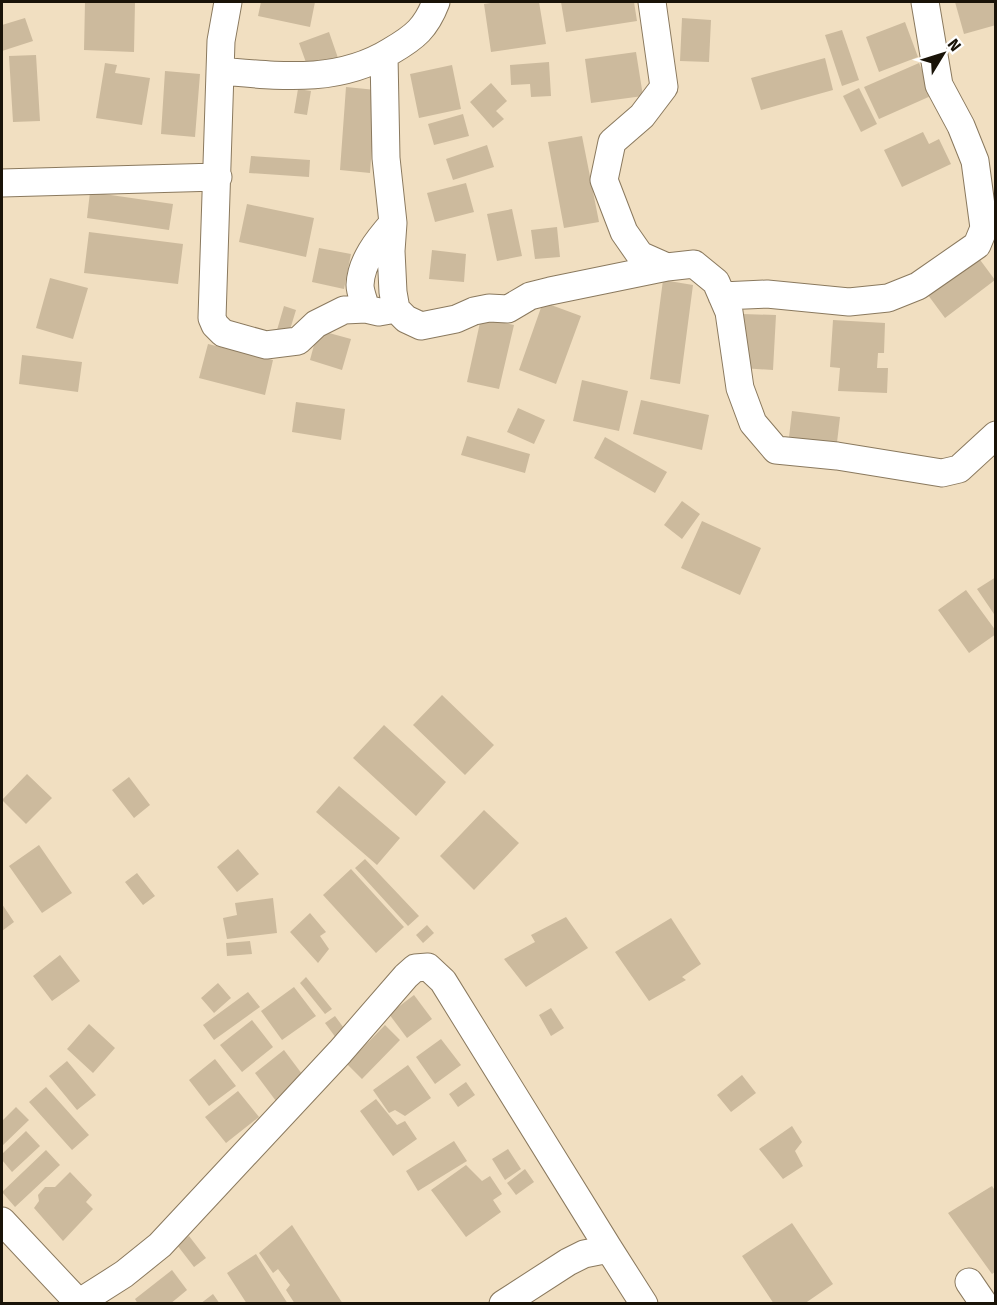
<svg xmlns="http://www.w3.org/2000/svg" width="997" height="1305" viewBox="0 0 997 1305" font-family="'Fira Sans',sans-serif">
	<rect width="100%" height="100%" fill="#f1dfc1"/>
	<path fill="#ccba9d" d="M85,2H135L134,52L84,50Z
		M261,2H315L310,27L258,16Z
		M498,2H539L546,44L491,52L484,4Z
		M561,2H634L637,21L566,32Z
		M955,2H996V25L964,34Z
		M25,18L33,41L2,51V25Z
		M682,18L711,20L709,62L680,61Z
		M905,22L918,57L879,72L866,37Z
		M842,30L859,80L842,86L825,35Z
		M329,32L338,58L308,68L299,43Z
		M636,52L643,96L591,103L585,59Z
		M36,55L40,121L13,122L9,56Z
		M825,58L833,90L761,110L751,78Z
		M549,62L551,96L531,97L530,84L511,85L510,65Z
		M105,63L117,65L115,73L150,78L142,125L96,118Z
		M919,63L933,95L879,119L864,87Z
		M452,65L461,109L419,118L410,74Z
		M165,71L200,74L195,137L161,134Z
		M491,83L507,101L496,111L504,119L493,128L470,102Z
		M346,87L376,90L370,173L340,170Z
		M859,88L877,124L861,132L843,96Z
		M298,89L311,91L307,115L294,113Z
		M463,114L469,136L434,145L428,124Z
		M923,132L929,144L939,139L951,164L902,187L884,150Z
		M582,136L599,222L564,228L548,142Z
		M487,145L494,167L453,180L446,159Z
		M251,156L310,160L309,177L249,173Z
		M466,183L474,212L435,222L427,193Z
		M90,192L173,204L169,230L87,218Z
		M247,204L314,218L306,257L239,242Z
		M512,209L522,256L497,261L487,214Z
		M557,227L560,257L535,259L531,230Z
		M89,232L183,244L178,284L84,273Z
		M319,248L351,254L344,289L312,282Z
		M432,250L466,254L464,282L429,279Z
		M975,253L995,280L945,318L925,291Z
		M50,278L88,288L73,339L36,328Z
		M663,280L693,285L680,384L650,379Z
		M543,302L581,316L556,384L519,370Z
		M284,306L296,310L289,333L277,330Z
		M743,314L776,315L773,370L741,368Z
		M481,318L514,325L499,389L467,382Z
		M833,320L885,323L884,353H878L877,368H888L887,393L838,391L840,368L830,367Z
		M318,330L351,339L342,370L310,360Z
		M208,344L273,360L265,395L199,378Z
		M22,355L82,362L78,392L19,384Z
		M582,380L628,391L619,431L573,421Z
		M641,400L709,415L702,450L633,434Z
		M296,402L345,409L341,440L292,432Z
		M518,408L545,420L534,444L507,432Z
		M792,411L840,417L836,451L788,446Z
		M467,436L530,454L525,473L461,455Z
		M605,437L667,472L655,493L594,458Z
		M682,501L700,514L682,539L664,525Z
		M702,521L761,548L740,595L681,568Z
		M996,577V617L977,589Z
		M966,590L996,631V634L969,653L938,610Z
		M442,695L494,745L465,775L413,725Z
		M384,725L446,782L416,816L353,758Z
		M27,774L52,798L26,824L2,800Z
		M129,777L150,805L134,818L112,790Z
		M339,786L400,838L377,865L316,812Z
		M484,810L519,843L474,890L440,856Z
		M39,845L72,893L42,913L9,866Z
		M238,849L259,874L237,892L217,867Z
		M365,859L419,916L408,926L355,868Z
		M351,869L404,927L376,953L323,895Z
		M137,873L155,896L143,905L125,882Z
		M273,898L277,933L227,939L223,918L237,915L235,903Z
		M2,904L14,922L2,931Z
		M310,913L326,932L320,936L329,949L318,963L290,932Z
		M566,917L588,948L526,987L504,959L535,942L531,935Z
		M671,918L701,964L682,977L686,980L649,1001L615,952Z
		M427,925L434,933L423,943L416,935Z
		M250,941L252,954L227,956L226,943Z
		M60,955L80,981L52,1001L33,976Z
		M306,977L332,1009L325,1014L300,983Z
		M218,983L231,998L214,1013L201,998Z
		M294,987L316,1016L282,1040L261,1011Z
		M248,992L260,1007L214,1040L203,1025Z
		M414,995L432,1019L407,1038L389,1014Z
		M551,1008L564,1028L551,1036L539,1015Z
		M335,1016L349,1035L339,1042L325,1023Z
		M252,1020L273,1047L242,1072L220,1045Z
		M89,1024L115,1048L93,1073L67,1049Z
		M385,1025L400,1040L362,1079L347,1064Z
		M441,1039L461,1065L435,1084L416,1057Z
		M284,1050L305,1078L276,1101L255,1073Z
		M215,1059L236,1086L209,1106L189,1080Z
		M67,1061L96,1095L77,1110L49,1076Z
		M408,1065L431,1098L405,1116L395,1110L389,1113L373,1090Z
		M742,1075L756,1093L731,1112L717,1095Z
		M466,1082L475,1095L458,1107L449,1094Z
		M46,1087L89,1135L72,1150L29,1102Z
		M238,1091L259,1117L226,1143L205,1117Z
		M376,1099L397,1125L405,1121L417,1139L393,1156L360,1111Z
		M16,1107L29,1120L2,1146V1121Z
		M792,1126L802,1142L795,1151L803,1166L783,1179L759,1149Z
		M26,1131L40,1146L12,1172L2,1160V1154Z
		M454,1141L467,1161L418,1191L406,1171Z
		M508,1149L521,1169L505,1180L492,1159Z
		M46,1150L60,1165L15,1207L2,1192Z
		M466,1165L482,1181L490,1176L502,1194L493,1200L501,1212L466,1237L431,1190Z
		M525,1169L534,1182L516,1195L507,1183Z
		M70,1172L92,1195L86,1202L93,1209L63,1241L34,1208L39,1201L38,1195L45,1187H55Z
		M992,1186L996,1192V1271L992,1274L948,1213Z
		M792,1223L833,1284L804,1304H774L742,1256Z
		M292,1225L343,1304H295L286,1290L290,1285L278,1269L273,1273L259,1253Z
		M189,1236L206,1258L194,1267L177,1245Z
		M256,1254L288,1304H247L227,1273Z
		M172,1270L187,1290L170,1304H138L135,1299Z
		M213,1294L220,1304H200Z"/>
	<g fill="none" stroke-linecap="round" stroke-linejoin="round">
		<defs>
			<path id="minor" d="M228,2L221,41L212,318L215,325L223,333L266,345L298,341L316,324L344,310L366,309L379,312L396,309
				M652,2L664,87L642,116L612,142L604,180L624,232L640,255L667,267
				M384,56L386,158L393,223L391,251L393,292L396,309L406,319L421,326L456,319L474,311L489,308L508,309L530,296L550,291L667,267L694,264L716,282L729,312L740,388L753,423L776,450L837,456L942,473L959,469L996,435
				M220,71C280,76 338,84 391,51C415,37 426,28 436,2
				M2,183L218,177
				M722,296L767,294L849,302L888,298L918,286L977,245L984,228L975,161L961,126L939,85L925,2
				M366,309C364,301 360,292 360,285C361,261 378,240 393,223
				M2,1221L78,1302
				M969,1282L984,1304
				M77,1304L124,1274L160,1245L340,1052L406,976L415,968L428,967L443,981L609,1249L644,1304
				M503,1304L568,1262L584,1254L609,1249"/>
		</defs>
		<use href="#minor" stroke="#8a795e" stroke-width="29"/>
		<use href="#minor" stroke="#fff" stroke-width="27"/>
	</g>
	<rect width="997" height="1305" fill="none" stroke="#191308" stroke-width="6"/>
	<g transform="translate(943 54) rotate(52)" stroke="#ffffff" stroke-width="4.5" paint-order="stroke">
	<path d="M0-4.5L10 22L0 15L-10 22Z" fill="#191308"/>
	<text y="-9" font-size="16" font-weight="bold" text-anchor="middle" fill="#191308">N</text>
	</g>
</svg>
